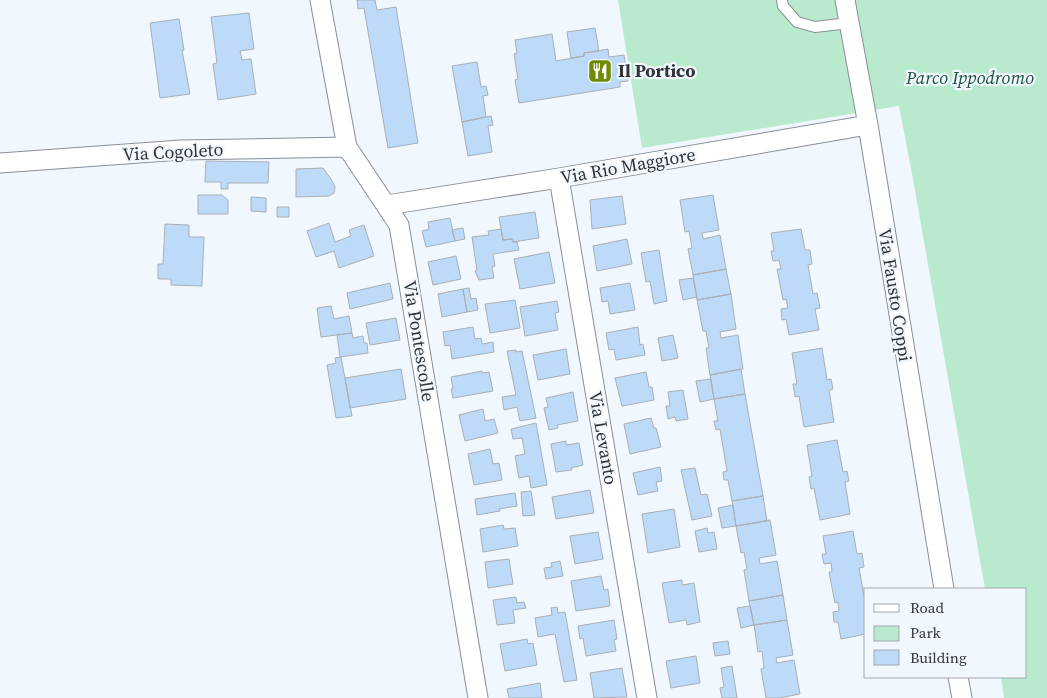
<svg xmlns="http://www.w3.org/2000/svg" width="1047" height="698" viewBox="0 0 1047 698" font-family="'Source Serif 4',serif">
	<rect width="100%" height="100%" fill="#f1f7fe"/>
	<path fill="#b9eace" d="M618,0H1047V698H1004L1001,677H1026V589H985L913,179L899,106L642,148Z"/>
	<path fill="#bddaf8" stroke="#a9afb5" d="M357,0H375L377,10L396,7L418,143L388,148L364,8L358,9Z
		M249,13L254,49L240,51L242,60L251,59L256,94L218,100L213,64L217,63L211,17Z
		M179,19L184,50H182L190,94L160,98L150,23Z
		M595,28L599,51L584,53V56L571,58L567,32Z
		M552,34L556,61L584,56V53L608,49L609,57L624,55L628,81L620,82V87L519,103L515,80L518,79L514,54L517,53L515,40Z
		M477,62L481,87L486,86L488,95L483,96L486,117L462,122L452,66Z
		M491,116L493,125L488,126L492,152L468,156L462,122Z
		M206,161L269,162L268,183H228V189H221V182H205Z
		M323,168L331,179L335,187L334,193L329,196L296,197V169Z
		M198,195H222L228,200V214H198Z
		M713,195L719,230L702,233L703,239L720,235L726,269L693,275L688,249L692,248L689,231L685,232L680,200Z
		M622,196L626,224L592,229L590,200Z
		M251,197L266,198V212L251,211Z
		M277,207H289V217H277Z
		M535,212L539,238L513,242L512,239L503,240L499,217Z
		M450,218L455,241L426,247L422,231L429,229L428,222Z
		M329,223L335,242L351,236L349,230L364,225L374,256L339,268L334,251L316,257L307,231Z
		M165,224L189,225V237H204L202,286L171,285V279H158V264H163Z
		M463,228L465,239L455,241L452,230Z
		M501,229L503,240L512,239L513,242H517L519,250L493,254L495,266L492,267L494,278L479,280L475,271L477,270L472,237L489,235L488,231Z
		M801,229L805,250H810L812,264L808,265L813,294L817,293L820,308L815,309L819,330L789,335L786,319L782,320L781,309L788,308L786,299L783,300L777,269H781L779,260L773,261L771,251H774L771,233Z
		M627,239L632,264L597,271L593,246Z
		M659,250L667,301L654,304L650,281L646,282L641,253Z
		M549,252L555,283L520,289L514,259Z
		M456,256L461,279L433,285L428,262Z
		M726,269L731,294L697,300L693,275Z
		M693,278L697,297L683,300L679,280Z
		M390,283L393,299L350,309L347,293Z
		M630,283L635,310L610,314L608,301L602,302L600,288Z
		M469,288L471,299L476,298L478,310L467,312L463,289Z
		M463,289L467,312L442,317L438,294Z
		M731,294L736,329L720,332L721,338L738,335L743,369L710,375L706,348H709L706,331H703L697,300Z
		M515,300L520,328L490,333L485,304Z
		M557,301L559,312L555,313L558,330L525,336L520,307Z
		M331,306L334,319L349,316L352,333L321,337L317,308Z
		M396,318L400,340L370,345L366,323Z
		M473,327L475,339L481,338L482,344L493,342L494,352L452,359L450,345L445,346L443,332Z
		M638,327L640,345L643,344L645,355L616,360L614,349L609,350L606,333Z
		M352,333L353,338L363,336L364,343H367L368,353L340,357L337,335Z
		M673,335L678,358L662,361L658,338Z
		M822,348L827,380L831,379L833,389L829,390L834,422L804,427L799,396L795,397L793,384H797L792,353Z
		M566,349L570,374L538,380L533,355Z
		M516,350V352L522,351L536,418L520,421L517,407L504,410L502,397L516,395L507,351Z
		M341,357L352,416L336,418L327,365L336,363L335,358Z
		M401,369L406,399L350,408L345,378Z
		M741,369L745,394L714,399L710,375Z
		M482,371V373L489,372L493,391L453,398L451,389H453L451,377Z
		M646,372L649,387H652L654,400L622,406L615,378Z
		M711,379L714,399L700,402L696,381Z
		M683,390L688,419L676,421L675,417L668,419L666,406H670L668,392Z
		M573,392L578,421L557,425L558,428L549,430L544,408L548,407L546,398Z
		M745,394L763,496L732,501L728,480H724L723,472L727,471L720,429L716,430L714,421H718L714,399Z
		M483,409L485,421L494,419L498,433L465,441L459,415Z
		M651,418L654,428H656L661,447L630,454L624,424Z
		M536,423L547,485L531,488L529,476L519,478L515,456L525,454L522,438L513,439L511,429Z
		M837,440L843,472L847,471L849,481L845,482L850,514L820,520L814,488L811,489L809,477L812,476L807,445Z
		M566,441V445L579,443L583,465L571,468L572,470L556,472L551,444Z
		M490,449L493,464L499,463L502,480L474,485L468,454Z
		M660,467L662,481L656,482L658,491L638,495L633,473Z
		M695,468L701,495L707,494L712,516L692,520L681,470Z
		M590,490L594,513L556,519L552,497Z
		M531,491L535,515L523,516L521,492Z
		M515,493L517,506L499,509L500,511L477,515L475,499Z
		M763,496L767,521L736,526L732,501Z
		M733,505L736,526L722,528L718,508Z
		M674,509L680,547L648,553L642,514Z
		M770,520L776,555L759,558L760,564L777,561L783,595L749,601L744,570L747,569L744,552L741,553L736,526Z
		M503,525L504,529L515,528L518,546L483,552L480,529Z
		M707,528L708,533L714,532L717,549L699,552L695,531Z
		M853,531L857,554L862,553L864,567L859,568L864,596H866V634L841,639L838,622H834L833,612L839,611L838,602L835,603L829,572H832L831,563L824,564L822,554H826L823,536Z
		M598,532L603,559L575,564L570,536Z
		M509,559L513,584L488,588L485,562Z
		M560,561L563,576L546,579L544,568L552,567L551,563Z
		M601,576L604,590L608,589L610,606L576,611L571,581Z
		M682,580V585L694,583L700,622L687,625L686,620L669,623L662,583Z
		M783,595L787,620L754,625L749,601Z
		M516,597L517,603L524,602L526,608L513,610L515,623L497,625L493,600Z
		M750,606L754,625L741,628L737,608Z
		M557,607L558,613L565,612L577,680L564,682L555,634L538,637L535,618L552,615L551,608Z
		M614,620L617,639L614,640L616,651L586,656L583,638L580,639L578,626Z
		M787,620L793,655L776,658L777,663L794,660L800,694L779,698H766L761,669L764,668L762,651L758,652L754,625Z
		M527,639L528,644L533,643L537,665L505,671L500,644Z
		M728,641L730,654L715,656L713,643Z
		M696,656L700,683L671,688L666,661Z
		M732,666L737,698H722L720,688L724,687L721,668Z
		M622,668L627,697L594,698L590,673Z
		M540,683L542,698H509L507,689Z"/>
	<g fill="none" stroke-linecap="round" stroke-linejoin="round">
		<defs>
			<path id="service" d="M782,0L783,6L797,22L815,27L849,23"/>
			<path id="minor" d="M320,0L347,147L399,225L478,698
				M845,0L868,125L944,589
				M0,163L181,150L347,147
				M559,178L647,698
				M387,205L559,178L868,125
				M958,677L962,698"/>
		</defs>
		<use href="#service" stroke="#898f95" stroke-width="12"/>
		<use href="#minor" stroke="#898f95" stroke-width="21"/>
		<use href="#service" stroke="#fff" stroke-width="10"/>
		<use href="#minor" stroke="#fff" stroke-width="19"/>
	</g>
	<defs>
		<symbol id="restaurant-square" viewBox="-11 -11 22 22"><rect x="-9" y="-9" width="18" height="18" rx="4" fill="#6f8b04" stroke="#f1f7fe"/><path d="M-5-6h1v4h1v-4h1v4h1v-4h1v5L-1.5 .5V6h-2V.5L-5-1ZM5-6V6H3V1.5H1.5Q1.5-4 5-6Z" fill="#fff"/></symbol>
	</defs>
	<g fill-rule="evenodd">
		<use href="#restaurant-square" x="586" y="57" width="28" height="28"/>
	</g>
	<g text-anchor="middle" stroke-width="4.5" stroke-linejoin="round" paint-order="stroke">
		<g font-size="18" font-weight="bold" fill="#313335" stroke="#f1f7fe" text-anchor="start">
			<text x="618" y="77">Il Portico</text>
		</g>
		<g font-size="18" font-style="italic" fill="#1e5139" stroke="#f1f7fe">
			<text x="970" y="84">Parco Ippodromo</text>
		</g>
		<g font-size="18" fill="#313335" stroke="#f1f7fe">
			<text transform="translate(173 152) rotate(-3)" y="6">Via Cogoleto</text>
			<text transform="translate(628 166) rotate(-10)" y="6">Via Rio Maggiore</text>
			<text transform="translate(895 295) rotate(81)" y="6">Via Fausto Coppi</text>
			<text transform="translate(419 341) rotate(81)" y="6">Via Pontescolle</text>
			<text transform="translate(603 438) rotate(80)" y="6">Via Levanto</text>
		</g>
	</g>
	<rect x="864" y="588" width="162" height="90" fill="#f1f7fe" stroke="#a4a9ae"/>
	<rect x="874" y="604" width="25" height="8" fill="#ffffff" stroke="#a4a9ae"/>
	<text x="910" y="613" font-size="15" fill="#313335">Road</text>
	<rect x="874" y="626" width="25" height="15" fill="#b9eace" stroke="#a4a9ae"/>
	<text x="910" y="638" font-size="15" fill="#313335">Park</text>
	<rect x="874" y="650" width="25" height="15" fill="#bddaf8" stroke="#a4a9ae"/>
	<text x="910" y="663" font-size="15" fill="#313335">Building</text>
</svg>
